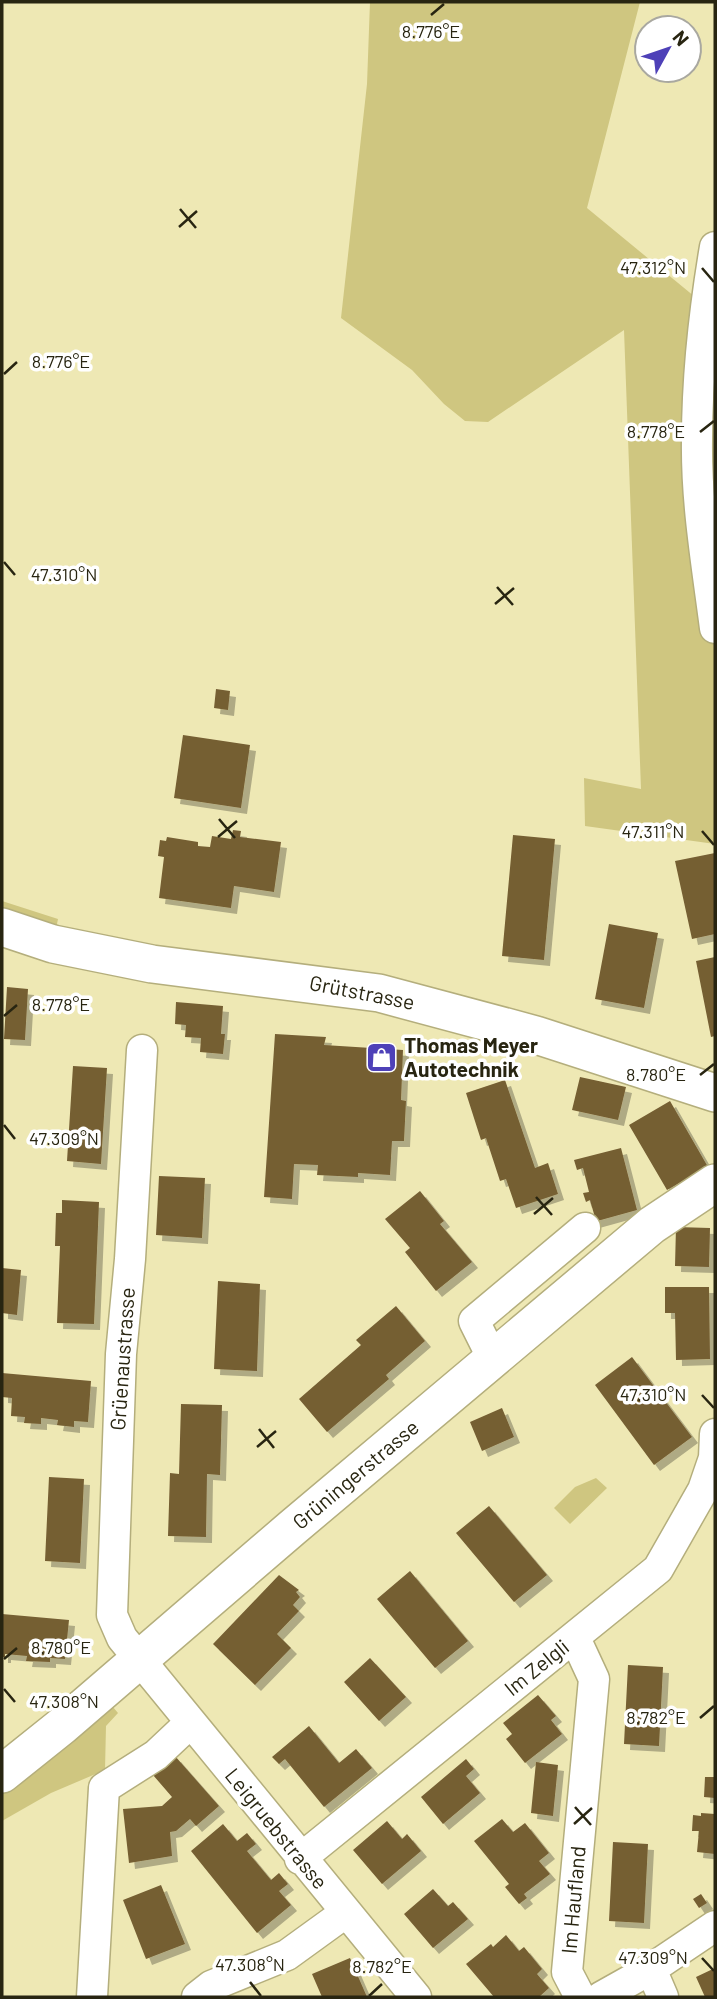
<svg xmlns="http://www.w3.org/2000/svg" width="717" height="1999" viewBox="0 0 717 1999" font-family="Barlow,sans-serif">
	<defs>
		<filter id="shadow"><feDropShadow dx="6" dy="6" stdDeviation="0" flood-color="#0004"/></filter>
	</defs>
	<rect width="100%" height="100%" fill="#eee8b4"/>
	<path fill="#cfc680" d="M370,2H640L587,208L706,306L715,328V503L700,505L715,628V844L585,826L584,778L641,789L624,330L488,422L465,421L444,404L412,370L341,318L367,84Z
		M2,901L58,919L53,944L2,927Z
		M596,1478L607,1488L570,1524L554,1508L575,1487Z
		M101,1693L118,1713L106,1726L105,1770L51,1793L2,1821V1775Z"/>
	<path fill="#755e33" filter="url(#shadow)" d="M216,689L230,691L228,710L214,708Z
		M183,735L250,745L241,808L174,798Z
		M233,830L241,831L240,837L281,842L274,892L234,886L231,908L159,898L164,857L158,856L160,840L166,841L167,837L198,842V846L210,847L212,836L231,839Z
		M513,835L555,839L544,960L502,956Z
		M715,853V934L692,939L675,861Z
		M609,924L658,933L644,1008L595,999Z
		M715,957V1036L711,1037L696,961Z
		M7,987L28,989L25,1040L4,1039Z
		M176,1002L223,1006L221,1034H225L223,1054L200,1052L201,1038L185,1037L186,1025L175,1024Z
		M275,1034L326,1037L324,1045L403,1050L401,1100L406,1101L404,1141H392L390,1175L358,1173V1177L317,1175L318,1165L294,1164L292,1199L264,1197Z
		M73,1066L107,1068L101,1164L67,1161Z
		M580,1077L626,1087L618,1120L572,1110Z
		M505,1080L535,1168L548,1163L558,1194L516,1208L506,1179L500,1181L486,1138L481,1140L466,1093Z
		M670,1101L708,1167L667,1190L629,1125Z
		M621,1148L637,1210L590,1223L588,1215L594,1214L590,1200L586,1202L583,1193L589,1192L583,1168L577,1170L574,1160Z
		M159,1176L205,1178L202,1238L156,1235Z
		M420,1191L444,1221L440,1224L472,1262L436,1291L405,1252L410,1248L385,1219Z
		M62,1200L99,1202L94,1324L57,1323L60,1246H55L56,1213H62Z
		M676,1227L710,1228L709,1267L675,1266Z
		M2,1268L21,1270L17,1315L2,1313Z
		M218,1281L260,1284L257,1371L214,1369Z
		M665,1287H709L710,1359L676,1360L675,1313H665Z
		M396,1306L425,1341L386,1375L389,1379L327,1432L299,1399L361,1345L356,1340Z
		M632,1357L692,1437L654,1465L595,1385Z
		M2,1373L91,1381L88,1422L74,1421V1427L57,1425L58,1420L41,1418V1424L24,1423L25,1417L11,1416L12,1398L2,1397Z
		M181,1404L222,1405L220,1475L207,1474L206,1537L168,1536L170,1473L179,1474Z
		M502,1408L514,1437L482,1451L470,1422Z
		M49,1477L84,1479L80,1563L45,1561Z
		M489,1506L547,1575L514,1602L456,1533Z
		M410,1571L468,1641L435,1668L377,1599Z
		M279,1575L299,1590L296,1592L300,1597L293,1605L299,1611L277,1634L291,1648L255,1685L213,1644Z
		M2,1614L69,1620L65,1659L50,1658V1662L26,1661L27,1656L5,1654V1657H2Z
		M370,1658L406,1697L379,1721L344,1682Z
		M628,1665L663,1667L659,1746L624,1744Z
		M538,1695L556,1716L551,1720L562,1734L525,1763L506,1739L512,1734L503,1723Z
		M309,1726L339,1763L356,1749L372,1768L324,1807L285,1759L279,1764L272,1757Z
		M175,1756L219,1806L196,1826L190,1819L176,1831L170,1832L172,1856L129,1863L123,1809L162,1806L172,1797L153,1775Z
		M466,1759L474,1769L466,1776L480,1793L443,1824L421,1797Z
		M536,1762L558,1765L553,1816L531,1813Z
		M705,1777H715V1798L704,1797Z
		M701,1813L715,1814V1854L697,1852L699,1831H692L693,1815L701,1816Z
		M502,1819L513,1832L525,1823L549,1853L539,1861L550,1874L524,1894L527,1898L519,1904L505,1887L509,1884L474,1841Z
		M387,1821L402,1839L407,1834L421,1851L382,1884L353,1850Z
		M223,1824L237,1841L247,1833L256,1844L247,1851L271,1880L279,1873L288,1884L279,1891L291,1905L257,1933L191,1851Z
		M613,1842L648,1844L644,1923L609,1921Z
		M161,1885L185,1944L146,1959L123,1900Z
		M433,1889L448,1906L453,1902L468,1919L433,1948L404,1914Z
		M701,1894L707,1903L699,1908L693,1899Z
		M506,1935L519,1951L524,1947L542,1969L537,1974L549,1988L539,1997H494L466,1964L491,1944L493,1947Z
		M350,1958L367,1997H322L312,1974Z
		M715,1968V1997H705L696,1977Z"/>
	<g fill="none" stroke-linecap="round" stroke-linejoin="round">
		<defs>
			<path id="minor" d="M715,247C704,312 697,375 697,440C696,503 707,566 715,628
				M142,1050L130,1259L121,1354L112,1615L122,1638L416,1997
				M493,1359L474,1321L585,1228
				M575,1638L594,1679L567,1972L580,1997
				M300,1859L658,1569L703,1490L714,1458L715,1434
				M651,1969L663,1997
				M92,1997L104,1788L156,1755L190,1723
				M197,1997L211,1986L287,1955L345,1913
				M601,1997L651,1969L715,1926"/>
			<path id="major" d="M2,927L53,944L152,964L379,993L536,1035L715,1093
				M2,1774L62,1726L292,1528L652,1225L715,1183"/>
		</defs>
		<use href="#minor" stroke="#b4ae7c" stroke-width="33"/>
		<use href="#major" stroke="#b4ae7c" stroke-width="40"/>
		<use href="#minor" stroke="#fff" stroke-width="30"/>
		<use href="#major" stroke="#fff" stroke-width="37"/>
	</g>
	<path fill="none" stroke="#282511" stroke-width="2.5" d="M431,15L444,4M180,209L196,228M179,227L197,211M702,268L714,282M4,374L17,362M700,432L714,421M4,562L15,575M497,587L513,605M495,604L514,588M219,819L235,838M702,831L714,845M218,837L237,821M4,1016L17,1005M700,1075L714,1064M4,1125L15,1139M536,1197L552,1215M534,1214L553,1198M702,1395L714,1408M259,1429L274,1448M257,1447L276,1431M4,1659L17,1648M4,1689L15,1702M700,1718L714,1706M575,1807L591,1825M574,1824L592,1808M702,1958L714,1971M250,1982L261,1996M369,1996L382,1984"/>
	<defs>
		<symbol id="shop-square" viewBox="-11 -11 22 22"><rect x="-9" y="-9" width="18" height="18" rx="4" fill="#4e41b8" stroke="#fff"/><path d="M-5-2.5h2.3a2.7 3.5 0 0 1 5.4 0H5L5.5 6h-11ZM-1.5-2.5h3a1.5 2.3 0 0 0-3 0Z" fill="#fff"/></symbol>
	</defs>
	<g fill-rule="evenodd">
		<use href="#shop-square" x="364" y="1040" width="35" height="35"/>
	</g>
	<g text-anchor="middle" stroke-width="7" stroke-linejoin="round" paint-order="stroke">
		<g font-size="21" fill="#282511" stroke="#fff">
			<text transform="translate(362 993) rotate(11)" y="7">Grütstrasse</text>
			<text transform="translate(123 1359) rotate(-86)" y="7">Grüenaustrasse</text>
			<text transform="translate(356 1475) rotate(-40)" y="7">Grüningerstrasse</text>
			<text transform="translate(537 1668) rotate(-39)" y="7">Im Zelgli</text>
			<text transform="translate(276 1829) rotate(51)" y="7">Leigruebstrasse</text>
			<text transform="translate(574 1900) rotate(-85)" y="7">Im Haufland</text>
		</g>
		<g font-size="21" font-weight="bold" fill="#282511" stroke="#fff" text-anchor="start">
			<text x="404" y="1053">Thomas Meyer<tspan x="404" dy="24">Autotechnik</tspan></text>
		</g>
	</g>
	<g font-size="18" text-anchor="middle" fill="#282511" stroke="#fff" stroke-width="7" stroke-linejoin="round" paint-order="stroke">
		<text x="431" y="38">8.776°E</text>
		<text x="653" y="274">47.312°N</text>
		<text x="61" y="368">8.776°E</text>
		<text x="656" y="438">8.778°E</text>
		<text x="64" y="581">47.310°N</text>
		<text x="653" y="838">47.311°N</text>
		<text x="61" y="1011">8.778°E</text>
		<text x="656" y="1081">8.780°E</text>
		<text x="64" y="1145">47.309°N</text>
		<text x="653" y="1401">47.310°N</text>
		<text x="61" y="1654">8.780°E</text>
		<text x="64" y="1708">47.308°N</text>
		<text x="656" y="1724">8.782°E</text>
		<text x="653" y="1964">47.309°N</text>
		<text x="250" y="1971">47.308°N</text>
		<text x="382" y="1973">8.782°E</text>
	</g>
	<rect width="717" height="1999" fill="none" stroke="#282511" stroke-width="7"/>
	<g transform="translate(668 49) rotate(50)"><circle r="33" fill="#ffffff" stroke="#a9a8a0" stroke-width="2"/>
	<path d="M0-5L12 26L0 18L-12 26Z" fill="#4e41b8"/>
	<text y="-10" font-size="19" font-weight="bold" text-anchor="middle" fill="#282511">N</text>
	</g>
</svg>
